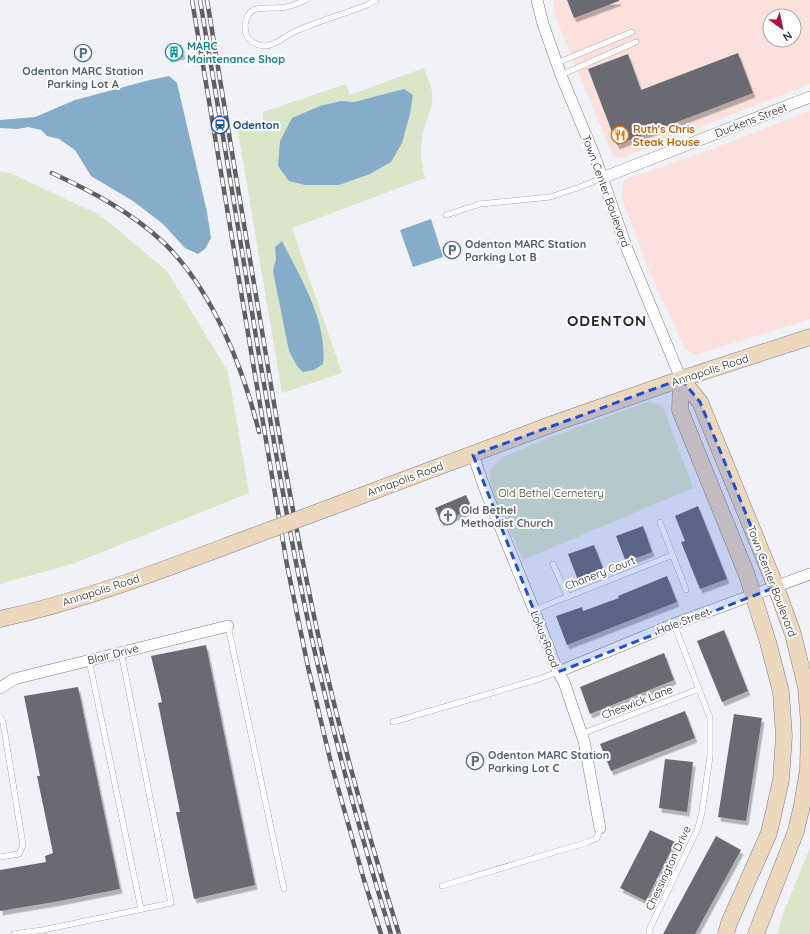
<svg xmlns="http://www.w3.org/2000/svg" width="810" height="934" viewBox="0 0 810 934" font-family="Quicksand,sans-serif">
	<defs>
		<filter id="shadow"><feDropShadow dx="2.5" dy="4.5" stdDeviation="0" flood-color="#0004"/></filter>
	</defs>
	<rect width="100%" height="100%" fill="#f1f1f8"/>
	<path fill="#fbe1db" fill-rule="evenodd" d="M553,0H810V84L622,158L613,156L555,16ZM770,16H794V40H770Z
		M810,111V319L695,355L685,349L646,264L621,196L624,180L704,152Z"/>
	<path fill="#dbe6c8" d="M424,68C426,75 431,84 432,92C434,105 428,116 424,129C419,146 421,161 425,178L292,228L342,373L282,393L237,126L263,122V112L346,84L350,95Z
		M0,172L10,173L100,215L167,271L228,372L249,493L75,563L0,584Z
		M650,401L663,406L693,488L523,560L490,488V470L503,457L536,443Z
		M810,848V934H778L782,916Z"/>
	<path fill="#85adca" d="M169,76L177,83L207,212L211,238L205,249L198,254L185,248L163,224L133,201L91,176L75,150L59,139L47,136L41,130L28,127L18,129L0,128V120L35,117L75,100L150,80Z
		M404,89L413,95L410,114L402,143L391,162L370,174L339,185H305L289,181L278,166L280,141L292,118L320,106L341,101L354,102Z
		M431,219L443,257L413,267L400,230Z
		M282,241C300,277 328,322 323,364L314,370L303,372L297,366L289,351L273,271L276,259L275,247Z"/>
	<path fill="#6b6b72" filter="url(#shadow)" d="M567,0H619V1L574,18Z
		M181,45L183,55L168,58L166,48Z
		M738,53L753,93L617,145L588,69L628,54L641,90Z
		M466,495L472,509L441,522L435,508Z
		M698,506L727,579L700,589L681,542L685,541L675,516Z
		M643,526L652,552L626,562L616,536Z
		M594,545L604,571L578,580L568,554Z
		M667,576L677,602L567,645L556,616L582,607L583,611L619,598L618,596Z
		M724,630L748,691L722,702L697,641Z
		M206,645L255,885L194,899L176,812H180L158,703L162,702L151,656Z
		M664,653L674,680L590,714L580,687Z
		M78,687L120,889L54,902L0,911V870L46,862L45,856L53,853L37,776H40L24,696Z
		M685,711L695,738L611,771L600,744Z
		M734,714L762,718L746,821L718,817Z
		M665,759L693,762L687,812L659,808Z
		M650,830L675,842L646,901L620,888Z
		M716,836L741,850L695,934H663Z"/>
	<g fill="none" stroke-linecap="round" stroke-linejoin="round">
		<defs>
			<path id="lane" d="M306,0C300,2 293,6 286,7C269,11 248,0 245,25C245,30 245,35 249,39C253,43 260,46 266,46C277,45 286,35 296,31C319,21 344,14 367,5L376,0
				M557,63L632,32
				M561,75L636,42
				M446,215L480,204L550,197L580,187L602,178
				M660,522L686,590
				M553,564L568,597
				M534,610L673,555
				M228,626L284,889
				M89,660L141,909
				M0,717L3,722L23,845L19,854L0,857
				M393,722L539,679L558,672
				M581,734L699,689
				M442,886L588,842L597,838L600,828
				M14,934L43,930L171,903L121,652
				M649,934L650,928L698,828L702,812L710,756V718L674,624"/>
			<path id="street" d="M537,0L543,24L561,75L595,157L627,249L681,379
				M602,178L810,97
				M473,455L486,492L534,610L558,672L564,682L584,741L600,828
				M558,672L674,624L810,574
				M0,688L14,679L228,626"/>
			<path id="secondary" d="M681,379L700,402L776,587L793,634L806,687L809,724L808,770L802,805L796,831L756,934
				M681,379L680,410L747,575L768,642L781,692L784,736L781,780L769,833L729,923L726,934
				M334,506L558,422L681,379L810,337
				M0,619C83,601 160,571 240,541"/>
		</defs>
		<use href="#lane" stroke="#7e7e84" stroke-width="6"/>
		<use href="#street" stroke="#7e7e84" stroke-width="12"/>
		<use href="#secondary" stroke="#7e7e84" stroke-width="17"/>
		<use href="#lane" stroke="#fff" stroke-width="5.5"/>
		<use href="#street" stroke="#fff" stroke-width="11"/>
		<use href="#secondary" stroke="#ecd8bc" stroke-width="16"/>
		<defs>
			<path id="rail" d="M192,0L287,565L308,667L331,763L364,880L381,934
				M200,0C220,118 240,237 259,355C277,459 294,563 318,666C339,756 364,846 391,934
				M207,0C225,110 243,221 262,331C280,442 299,552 324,661C345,753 371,844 399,934
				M52,173C91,191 131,212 163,242C212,289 243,367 259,432"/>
		</defs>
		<use href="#rail" stroke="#606063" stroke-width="4.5"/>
		<use href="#rail" stroke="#fff" stroke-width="3" stroke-dasharray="9" stroke-linecap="butt"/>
		<defs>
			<path id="secondary-bridge" d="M240,541L334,506"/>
		</defs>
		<use href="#secondary-bridge" stroke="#7e7e84" stroke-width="17" stroke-linecap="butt"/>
		<use href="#secondary-bridge" stroke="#ecd8bc" stroke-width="16"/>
	</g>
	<path fill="#1d4ed8" fill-opacity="0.2" stroke="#1d4ed8" stroke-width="3" stroke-dasharray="8 5" stroke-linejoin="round" d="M681,379L700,402L776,587L558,672L473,455Z"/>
	<defs>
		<symbol id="building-ring" viewBox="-11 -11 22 22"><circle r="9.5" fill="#fff" stroke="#0f9aa8" stroke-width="1.5"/><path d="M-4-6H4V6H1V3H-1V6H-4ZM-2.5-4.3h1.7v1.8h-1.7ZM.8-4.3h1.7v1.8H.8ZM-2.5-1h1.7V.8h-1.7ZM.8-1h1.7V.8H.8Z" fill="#0f9aa8"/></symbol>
		<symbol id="parking-ring" viewBox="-11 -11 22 22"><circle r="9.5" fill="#fff" stroke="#5c6f8a" stroke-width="1.5"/><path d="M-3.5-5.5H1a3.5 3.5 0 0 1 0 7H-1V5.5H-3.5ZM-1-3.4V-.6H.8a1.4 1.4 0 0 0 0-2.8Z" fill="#5c6f8a"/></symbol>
		<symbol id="station-ring" viewBox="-11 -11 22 22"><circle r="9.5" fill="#fff" stroke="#1a4fb4" stroke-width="1.5"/><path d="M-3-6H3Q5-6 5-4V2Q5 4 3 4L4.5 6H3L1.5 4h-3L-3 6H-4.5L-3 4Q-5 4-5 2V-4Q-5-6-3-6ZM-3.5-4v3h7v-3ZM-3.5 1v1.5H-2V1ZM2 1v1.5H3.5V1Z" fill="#1a4fb4"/></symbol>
		<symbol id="restaurant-ring" viewBox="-11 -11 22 22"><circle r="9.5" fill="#fff" stroke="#e8710a" stroke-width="1.5"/><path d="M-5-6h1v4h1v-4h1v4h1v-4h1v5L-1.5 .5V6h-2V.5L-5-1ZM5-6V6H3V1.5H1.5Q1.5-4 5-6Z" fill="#e8710a"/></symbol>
		<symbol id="church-ring" viewBox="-11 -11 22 22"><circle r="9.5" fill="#fff" stroke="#6b7280" stroke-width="1.5"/><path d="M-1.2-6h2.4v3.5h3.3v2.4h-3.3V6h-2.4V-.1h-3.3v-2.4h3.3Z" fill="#6b7280"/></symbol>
	</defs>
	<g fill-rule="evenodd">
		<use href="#building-ring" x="164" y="42" width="20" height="20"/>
		<use href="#parking-ring" x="73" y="43" width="20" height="20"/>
		<use href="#station-ring" x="210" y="115" width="20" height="20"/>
		<use href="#restaurant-ring" x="610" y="125" width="20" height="20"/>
		<use href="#parking-ring" x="442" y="240" width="20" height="20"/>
		<use href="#church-ring" x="438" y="506" width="20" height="20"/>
		<use href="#parking-ring" x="465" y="751" width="20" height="20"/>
	</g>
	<g text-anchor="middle" stroke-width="4" stroke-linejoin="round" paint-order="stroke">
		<g font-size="11" font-weight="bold" fill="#0d838f" stroke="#fff" text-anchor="start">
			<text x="187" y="50">MARC<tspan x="187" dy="13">Maintenance Shop</tspan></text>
		</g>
		<g font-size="11" font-weight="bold" fill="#4e5e75" stroke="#fff" text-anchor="start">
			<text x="83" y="75" text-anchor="middle">Odenton MARC Station<tspan x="83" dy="13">Parking Lot A</tspan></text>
			<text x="465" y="248">Odenton MARC Station<tspan x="465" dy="13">Parking Lot B</tspan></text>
			<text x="488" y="759">Odenton MARC Station<tspan x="488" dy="13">Parking Lot C</tspan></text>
		</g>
		<g font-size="11" fill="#232325" stroke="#fff">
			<text transform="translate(751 120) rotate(-21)" y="4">Duckens Street</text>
			<text transform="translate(606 191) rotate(70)" y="4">Town Center Boulevard</text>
			<text transform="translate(710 370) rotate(-18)" y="4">Annapolis Road</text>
			<text transform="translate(405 479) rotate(-20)" y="4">Annapolis Road</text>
			<text transform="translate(600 573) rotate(-21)" y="4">Chanery Court</text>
			<text transform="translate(772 581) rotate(69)" y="4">Town Center Boulevard</text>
			<text transform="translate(101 590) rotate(-18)" y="4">Annapolis Road</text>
			<text transform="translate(683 621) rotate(-21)" y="4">Hale Street</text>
			<text transform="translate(545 639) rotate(69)" y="4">Lokus Road</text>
			<text transform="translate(113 654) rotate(-14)" y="4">Blair Drive</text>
			<text transform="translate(637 702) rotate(-21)" y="4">Cheswick Lane</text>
			<text transform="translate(668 868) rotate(-65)" y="4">Chessington Drive</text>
		</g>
		<g font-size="11" font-weight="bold" fill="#164399" stroke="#fff" text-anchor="start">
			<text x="233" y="129">Odenton</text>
		</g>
		<g font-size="11" font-weight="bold" fill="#c56008" stroke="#fff" text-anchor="start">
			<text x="633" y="133">Ruth's Chris<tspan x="633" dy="13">Steak House</tspan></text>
		</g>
		<g font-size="11" fill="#3b4c09" stroke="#fff">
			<text x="551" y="497">Old Bethel Cemetery</text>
		</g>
		<g font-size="11" font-weight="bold" fill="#5b616d" stroke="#fff" text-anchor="start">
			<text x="461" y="514">Old Bethel<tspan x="461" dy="13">Methodist Church</tspan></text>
		</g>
		<g font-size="15" font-weight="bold" letter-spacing="1" fill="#232325" stroke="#fff">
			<text x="607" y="326">ODENTON</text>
		</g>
	</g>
	<g transform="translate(782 28) rotate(147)"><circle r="19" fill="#ffffff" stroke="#a7a7a8"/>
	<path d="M0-3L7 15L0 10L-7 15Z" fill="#a91343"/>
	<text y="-6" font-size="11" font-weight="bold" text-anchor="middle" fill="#232325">N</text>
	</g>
</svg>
